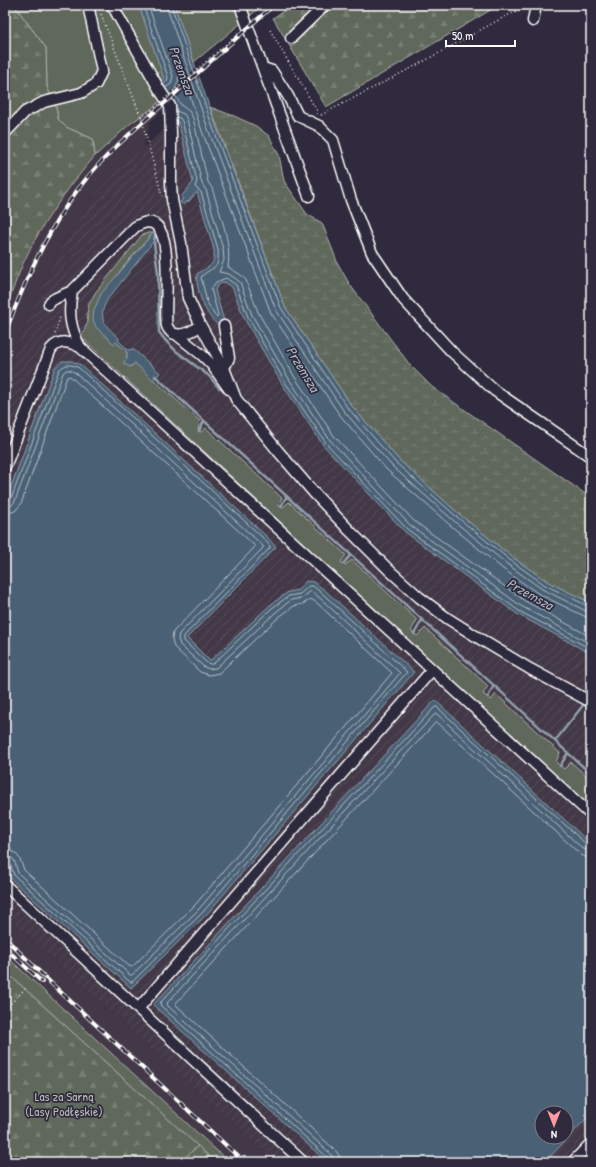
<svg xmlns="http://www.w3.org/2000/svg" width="596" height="1167" viewBox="0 0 596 1167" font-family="'Patrick Hand',sans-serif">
	<defs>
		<pattern id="industrial-furrows" width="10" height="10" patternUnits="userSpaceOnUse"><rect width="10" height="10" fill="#423846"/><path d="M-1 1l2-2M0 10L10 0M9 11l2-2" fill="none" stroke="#554c58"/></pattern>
		<pattern id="forest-firs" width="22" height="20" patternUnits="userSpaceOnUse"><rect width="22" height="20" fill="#5f675a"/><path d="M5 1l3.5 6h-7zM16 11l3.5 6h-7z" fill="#777e73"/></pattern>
		<pattern id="wetland-marsh" width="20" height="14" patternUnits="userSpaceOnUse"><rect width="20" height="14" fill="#5f675a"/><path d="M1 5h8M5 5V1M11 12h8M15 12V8" fill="none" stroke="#777e73"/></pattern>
	</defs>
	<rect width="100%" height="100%" fill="#2f2a3d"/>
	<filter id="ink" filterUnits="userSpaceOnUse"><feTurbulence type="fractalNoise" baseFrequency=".025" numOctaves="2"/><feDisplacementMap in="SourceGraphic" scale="8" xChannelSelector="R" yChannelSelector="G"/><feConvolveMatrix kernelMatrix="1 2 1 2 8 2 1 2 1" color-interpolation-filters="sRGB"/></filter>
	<g filter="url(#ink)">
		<path fill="#423846" d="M159,102L164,109L150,122L144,147L94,196L64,241L31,310L5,376V311L30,249L53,209L81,172L95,156L131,123Z
			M5,916L236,1126L275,1162H229L5,955Z"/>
		<path fill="url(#industrial-furrows)" fill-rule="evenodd" d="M178,121L193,182L197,191L214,250L232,287L244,318L282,384L323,445L405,532L517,614L591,654V1162H275L5,916V377L31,310L64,241L94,196L128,161L162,131ZM542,1113H566V1137H542Z"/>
		<path fill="#5f675a" stroke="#afb3ac" d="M14,5H139L169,93L150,110L131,123L95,156L93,139L66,127L58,119L56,107L47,87L46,48Z
			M174,5H263L194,62Z
			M148,233H153L123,267L94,310L115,343L116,342L127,352V359L124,362L130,367L135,363L200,421L198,431L201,432L206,428L282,498L278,505L283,507L289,502L346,555L341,562L345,565L352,560L417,620L411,631L417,636L425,628L488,686L483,694L491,700L496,694L560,753L556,762L564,769L571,762L591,780V811L81,337L88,322L87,313L89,304L95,293L142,235Z
			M5,955L229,1162H215L5,971Z"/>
		<path fill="url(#forest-firs)" stroke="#afb3ac" d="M5,5H14L46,48L47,87L56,107L58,119L66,127L93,139L95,156C70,185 48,215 30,249C20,268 13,290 5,311Z
			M292,5H499L326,107L273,18Z
			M5,971L198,1146L180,1162H5Z"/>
		<path fill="url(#wetland-marsh)" stroke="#afb3ac" d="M210,107L234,116L256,126L269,136L279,155L284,181L307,214L322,223L338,264L350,285L410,365L432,387L591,498V603L548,582L512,557L459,514L398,459L351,405L285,307Z
			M198,1146L215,1162H180Z"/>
		<path fill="#496174" stroke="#92a0ac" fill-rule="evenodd" d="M139,5H174L216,126L285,307L351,405L398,459L459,514L512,557L548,582L591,603V654L517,614L405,532L323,445L282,384L244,318L232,287L225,282L218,285L215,290L224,321L219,325C206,319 195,287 197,274C209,266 215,267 214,250L197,192L188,202H186L184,205L180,202L183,199L181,197L193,182L178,121L168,124L167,111L156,93L151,83L164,79Z
			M153,233L157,237L107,300C97,319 105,325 119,338L118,340L128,350L133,349L160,373L153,380L135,363L130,367L123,363L127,359V352L116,342L114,344L96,327L93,320L94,310L101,294Z
			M62,361H72L81,365L266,536L276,547L187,638L210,661L270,605L288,592L298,590L306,581L314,582L327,592L414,672L206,915L131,988L9,877L5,856V503L55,367Z
			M435,700L591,844V1114L545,1162H327L153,1005ZM542,1113H566V1137H542Z"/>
		<path fill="#2f2a3d" d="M198,66L201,75L164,109L159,102Z"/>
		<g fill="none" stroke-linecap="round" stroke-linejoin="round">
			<path stroke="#b6c0c7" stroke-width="1" d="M143,5L168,77L167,81L163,84
				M148,5L173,76L171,84L165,88
				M166,5L208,129L276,310L343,410L392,466L454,521L507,564L542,589L586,611L591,612
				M171,5L213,128L281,308L347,407L395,462L457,517L510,560L545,585L588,606L591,607
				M176,111L184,114L187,119L202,184L206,190L223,249L224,260L219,272L229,274L240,282L252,315L289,379L330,440L410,525L521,606L591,644
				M176,117L180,118L182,121L197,181L195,187L201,192L218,249C220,273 212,265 201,277L207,302L215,316L217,317L218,315L211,289L216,282L226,278L236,285L248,317L285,382L326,443L407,529L519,611L591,649
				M5,502H8L11,499L59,370C66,363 71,364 79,368L263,538L270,546V548L184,636V641L207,663L210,664H213L272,608L289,596L300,594L309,586H313L324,595L407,672L203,912L132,982H130L14,875L10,863L5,861
				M5,507L11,506L15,501L63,373L66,370H70L76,373L263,546V548L179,634L178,639L180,645L204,667L209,669L216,668L276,612L291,600L302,598L311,591L321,599L400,673L199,909L132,975H130L18,873C15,864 16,856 5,856
				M5,514L15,511L21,504L67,377L70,376L255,546L254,548L173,632L172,639L174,647L200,672L209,675L219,673L279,617L294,606L303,604L311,599L317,603L392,673L195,905L132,967L129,966L24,870C20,859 18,850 5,850
				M591,618L584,616L539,594L503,569L450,525L387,470L339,414L271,313L202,131L182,73L179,72L178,83L173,92L182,106L189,111L193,118L208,182L212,188C219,212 232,242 228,267L241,275L246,280L258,312L294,376L334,436L414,521L525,601L591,637
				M329,1162L327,1157L161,1006L160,1003L435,707H437L587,845L591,846
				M334,1162L331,1154L168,1006L167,1003L435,714H437L583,849L591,851
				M340,1162L339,1155L335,1150L176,1005V1003L436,722L438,723L580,854L585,857H591"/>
			<path stroke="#92a0ac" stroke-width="2.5" d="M155,235L154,243L158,273L159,332L165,340L176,351L209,376L219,388
				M155,376L591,774
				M5,392L6,391
				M199,431L204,421
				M281,506L287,496
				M343,564L351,555
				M414,634L422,620
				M488,697L494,685
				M555,741L584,704L591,708
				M560,766L568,753"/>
			<defs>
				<path id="minor" d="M112,5L159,89L170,106L171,134V183L172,200L181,243L188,298L201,326L224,368L236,399L278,451L314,493L349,530L389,570L419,597L447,618L485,642L530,669L591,702
					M240,5L309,196
					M533,21L536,5
					M291,38L325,5
					M263,68L272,71L288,96L298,116L319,126L333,140L351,200L372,253L403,299L452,352L495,391L591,457
					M5,133L25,112L44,102L81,93L96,84L102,71L88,5
					M72,291C68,314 70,327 80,347L591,815
					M49,304L51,301L56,298L72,291L135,227C181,198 162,310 167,326C168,329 170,331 172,333C182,338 193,330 201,326
					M224,326L229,358L224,368
					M176,334L202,355L212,365L229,389
					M5,467L51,349C60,339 69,342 80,347
					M5,885L303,1162
					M138,1009L432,670
					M573,1162L591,1143"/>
			</defs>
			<use href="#minor" stroke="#fff" stroke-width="13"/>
			<path stroke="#fff" stroke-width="1.5" stroke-dasharray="1 3" stroke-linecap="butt" d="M573,5L591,7
				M101,14L141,117L162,196
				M270,30L317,111V115
				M210,58L240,32
				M321,115L417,65L506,16L526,7
				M141,117L152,110
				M55,334L60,317
				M5,1009L26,988"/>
			<use href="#minor" stroke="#2f2a3d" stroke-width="10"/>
			<defs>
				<path id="rail" d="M5,333C23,287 41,243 69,202C95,162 133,131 168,100C203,68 238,36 274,5
					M5,938L53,985L244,1162
					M5,948L42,982"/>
			</defs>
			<use href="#rail" stroke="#fff" stroke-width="4"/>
			<use href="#rail" stroke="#2f2a3d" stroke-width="2.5" stroke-dasharray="8" stroke-linecap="butt"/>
			<path stroke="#fff" stroke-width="1.5" stroke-dasharray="1 3" stroke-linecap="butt" d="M152,110L210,58"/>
		</g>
	</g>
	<g text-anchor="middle" stroke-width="3.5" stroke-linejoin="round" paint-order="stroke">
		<g font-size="13" fill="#b7bbb5" stroke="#2f2a3d">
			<text x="64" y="1101">Las za Sarną<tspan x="64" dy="15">(Lasy Podłęskie)</tspan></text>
		</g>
		<g font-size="14" font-style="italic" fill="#adb8c0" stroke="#2f2a3d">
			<text transform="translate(182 70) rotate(70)" y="5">Przemsza</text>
			<text transform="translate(303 369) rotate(59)" y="5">Przemsza</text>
			<text transform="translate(530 594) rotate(29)" y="5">Przemsza</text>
		</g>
	</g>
	<rect width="596" height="1167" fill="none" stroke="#2f2a3d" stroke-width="20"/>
	<rect x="10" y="10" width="576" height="1147" fill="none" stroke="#fff" stroke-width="1.5" filter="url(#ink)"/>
	<g transform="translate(554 1125) rotate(180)"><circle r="19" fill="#2f2a3d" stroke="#827f8b"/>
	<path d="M0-3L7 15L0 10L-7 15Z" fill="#ff9aa2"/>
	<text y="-6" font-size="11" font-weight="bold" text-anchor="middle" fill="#ffffff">N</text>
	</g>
	<path d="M446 40v6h69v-6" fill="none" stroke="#ffffff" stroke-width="2"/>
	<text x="452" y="40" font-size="12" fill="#ffffff" stroke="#2f2a3d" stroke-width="3" paint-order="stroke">50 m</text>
</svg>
